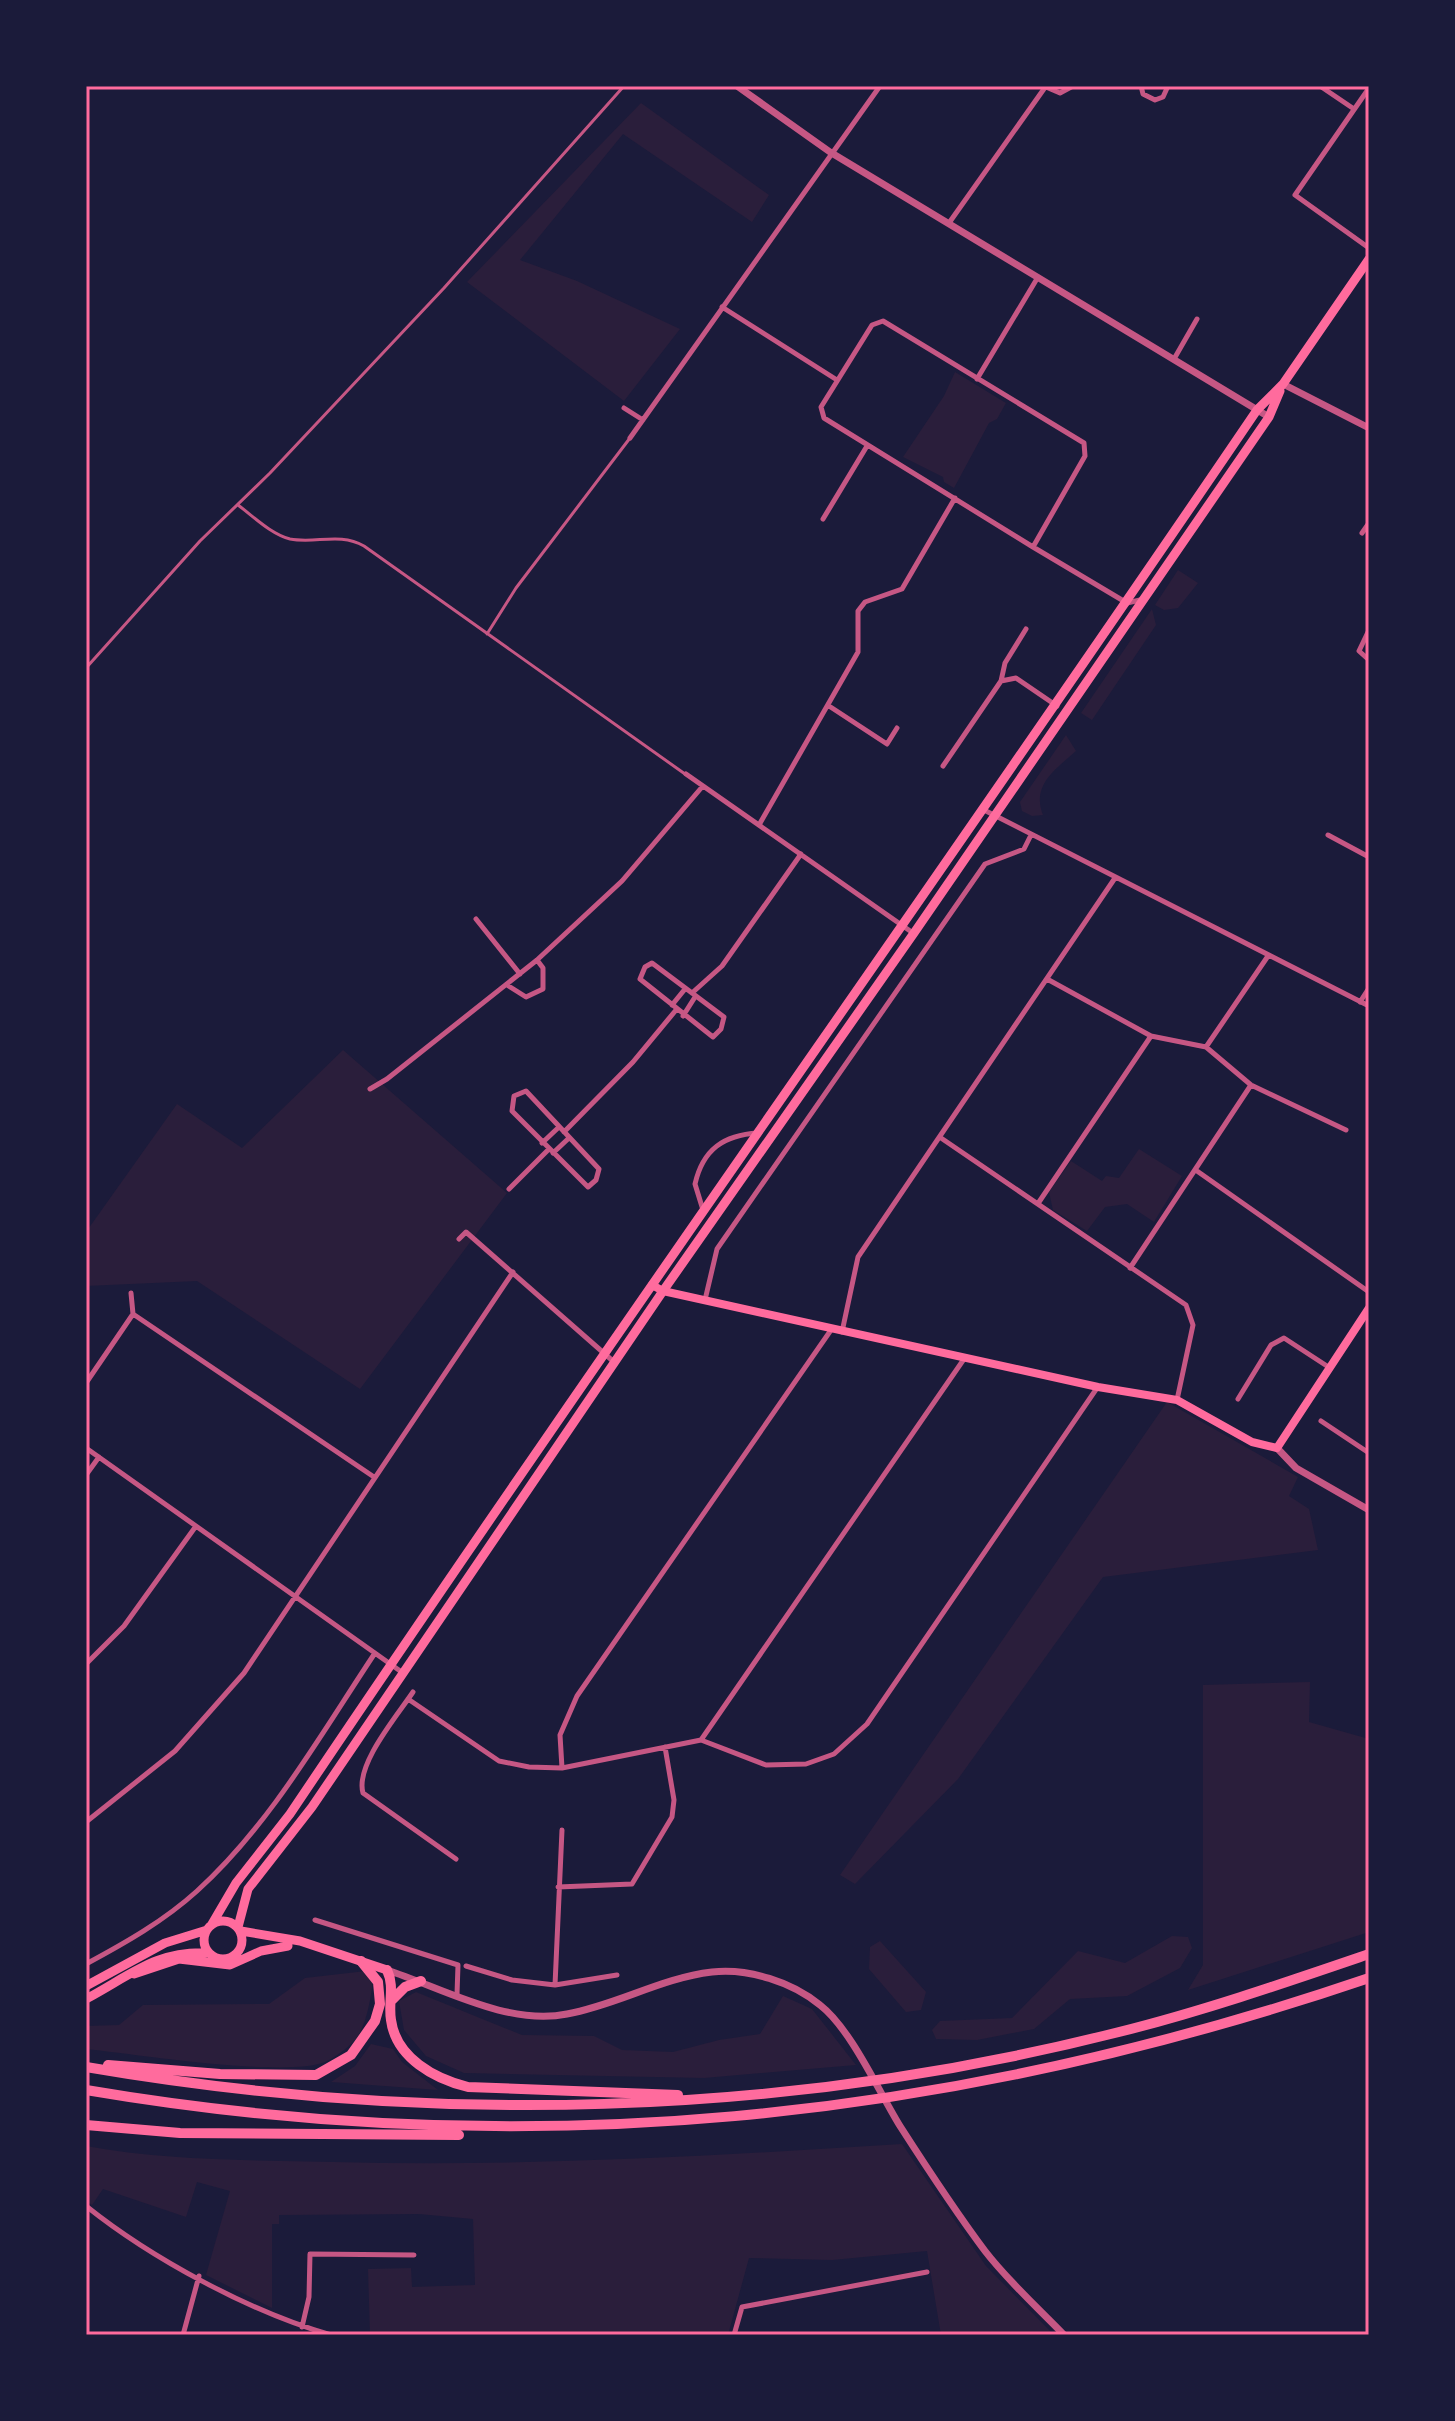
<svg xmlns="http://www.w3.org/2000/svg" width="1455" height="2421" viewBox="0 0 1455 2421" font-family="'Open Sans',sans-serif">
	<rect width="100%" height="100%" fill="#1b1b3a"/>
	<path fill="#2a1e3b" d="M641,103L769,195L752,222L623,134L520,260L577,281L680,329L624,401L467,282Z
		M955,372L1006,403L997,419L989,423L954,488L944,482L943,477L903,457L944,396Z
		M1178,570L1198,583L1178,608L1164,610L1155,605Z
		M1152,609L1156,625L1092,720L1081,713Z
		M1066,735L1076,751C1056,769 1031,785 1043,815L1032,816L1022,811L1020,802Z
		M343,1050L507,1193L360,1389L197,1281L86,1286V1232L177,1104L242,1148Z
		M1139,1149L1182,1176L1154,1222L1127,1204L1105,1207L1087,1231L1053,1210L1049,1192L1071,1161L1102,1181L1106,1176L1119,1178Z
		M1167,1402L1298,1477L1289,1496L1309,1509L1318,1550L1103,1577L958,1779L855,1884L840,1875Z
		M1310,1682L1309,1722L1369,1739V1932L1188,1990L1203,1965V1685Z
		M1172,1936L1188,1937L1192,1948L1180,1968L1127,1996L1070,1999L1034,2029L977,2040L936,2039L932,2030L940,2021L1012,2018L1078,1951L1125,1963Z
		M880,1941L926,1992L921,2010L906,2012L869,1969L870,1947Z
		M366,1971L373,1982C370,2000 367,2025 355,2040C349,2047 333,2059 325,2062C284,2078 136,2054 86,2049V2026L119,2025L143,2005L269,2004L305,1978Z
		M416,1992L522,2035L594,2036L622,2050L673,2052L719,2040L760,2034L783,1996L812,2009L856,2065L704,2078L464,2073L426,2056L404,2030L399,2001Z
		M371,2044L393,2049L402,2062L438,2090L331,2082L355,2066Z
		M902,2144L986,2266L1054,2335H941L927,2251L832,2260L749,2258L728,2335H370L368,2269L411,2268L412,2287L475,2285L473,2219L419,2214L279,2215V2224H272V2308L206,2275L230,2191L197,2182L186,2217L103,2189L92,2205L86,2201V2146C167,2161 251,2160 333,2162C523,2167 713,2156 902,2144Z"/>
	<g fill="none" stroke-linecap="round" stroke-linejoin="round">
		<path stroke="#c65784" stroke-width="3" d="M238,505C254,517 271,534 290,539C316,544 339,532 364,546L685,774
			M487,634L516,588L630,438
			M86,668L200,541L270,473L444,288L624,86"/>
		<path stroke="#c65784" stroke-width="5" d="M1141,86L1143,94L1155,100L1163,97L1168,86
			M1320,86L1354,109
			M1046,87L1060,93L1073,86
			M1369,88L1295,195L1369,248
			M949,223L1046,86
			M722,307L837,380
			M883,321L1084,443L1085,456L1033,547L824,418L821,407L872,325Z
			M1174,359L1197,319
			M977,379L1038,277
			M624,408L643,420
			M630,438L880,86
			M823,519L867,446
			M1362,533L1369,523
			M1033,547L1127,603L1140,600
			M1369,630L1359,651L1369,660
			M1001,681L1016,678L1057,706
			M829,706L887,744L897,728
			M943,766L1001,681L1005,663L1026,629
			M686,774L913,933
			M984,810L1369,1006
			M759,825L858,652V611L865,602L902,589L955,498
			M1328,835L1369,857
			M476,919L520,974
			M652,963L724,1017L721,1029L713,1037L640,979L645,967Z
			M1047,979L1151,1036L1206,1047L1251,1085L1346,1130
			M507,985L526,997L543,989V968L537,960
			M692,993L722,966L801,854
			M1360,1002L1369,988
			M672,1005L685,989
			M683,1016L695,997
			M1206,1047L1268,956
			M370,1089L387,1079L537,960L622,881L702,787
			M526,1091L599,1169L596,1180L588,1187L512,1111L514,1096Z
			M564,1132L633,1062L676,1010
			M941,1138L1186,1305L1193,1325L1177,1400
			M542,1143L559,1127
			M553,1153L569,1138
			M1197,1171L1369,1292
			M509,1189L549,1149
			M1039,1202L1151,1036
			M703,1210L695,1184C703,1149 724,1135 758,1133
			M459,1239L466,1232L614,1362
			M1130,1268L1251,1085
			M705,1300L717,1249L985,864L1024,849L1031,835
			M133,1314L374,1477
			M842,1332L858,1257L1115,878
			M86,1383L133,1314L131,1293
			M1238,1399L1271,1345L1284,1338L1330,1368
			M1321,1421L1369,1453
			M86,1448L403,1673
			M86,1475L99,1457
			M86,1664L124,1626L196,1526
			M413,1692C397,1716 355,1765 363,1793L456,1859
			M408,1699L499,1761L529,1767L562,1768L701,1740L766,1765L806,1764L834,1754L867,1724L1097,1388
			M701,1740L964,1359
			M562,1768L560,1735L577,1696L831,1330
			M86,1822L175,1751L244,1673L513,1272
			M558,1887L632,1884L672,1817L674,1800L665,1747
			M315,1920L458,1965L457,1994
			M86,1964C125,1943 164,1921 197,1891C270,1825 321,1734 375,1653
			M466,1966L512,1980L555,1985L617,1975
			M555,1985L562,1830
			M86,2206C151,2258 250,2312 331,2335
			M302,2327L309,2297L310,2254L414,2255
			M183,2335L199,2276
			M734,2335L742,2307L927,2272"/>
		<path stroke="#c65784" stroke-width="7" d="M737,86L830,152L1269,417
			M1283,384L1369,428
			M1277,1448L1296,1468L1369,1510
			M387,1970C442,1988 508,2026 567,2014C617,2005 661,1978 712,1972C749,1968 792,1982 820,2005C851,2029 879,2092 900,2126C927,2168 955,2211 985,2251C1008,2281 1038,2308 1064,2335"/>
		<path stroke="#ff6b9d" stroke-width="8" d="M652,1285L663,1291L1098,1387L1177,1400L1252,1442L1277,1448L1369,1308"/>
		<path stroke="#ff6b9d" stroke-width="9" d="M204 1940a19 19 0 1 1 38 0a19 19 0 1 1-38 0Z
			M212,1924L236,1883L290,1814C607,1342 938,880 1257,410L1283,384L1369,259
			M238,1927L248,1889L312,1807L663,1291L914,933L1269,417L1280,391
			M241,1931L300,1941L387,1970
			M134,1974L179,1959L230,1965L261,1951L288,1946
			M86,1986L165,1943L207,1930
			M86,1999C131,1975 157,1950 209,1953"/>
		<path stroke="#ff6b9d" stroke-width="10" d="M387,1970C395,1987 388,2002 391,2020C396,2058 435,2079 468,2087L678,2095
			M392,2000L405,1987L421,1981
			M108,2065L220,2074L316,2075L351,2055L375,2021L380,2004L378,1982L361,1961
			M86,2067C430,2126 780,2118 1119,2032C1203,2011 1287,1982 1369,1954
			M86,2090C528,2165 946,2122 1369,1978
			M86,2125L180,2133L459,2135"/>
	</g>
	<rect width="1455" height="2421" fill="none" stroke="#1b1b3a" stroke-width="176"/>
	<rect x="88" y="88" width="1279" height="2245" fill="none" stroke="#ff6b9d" stroke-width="3"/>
</svg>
